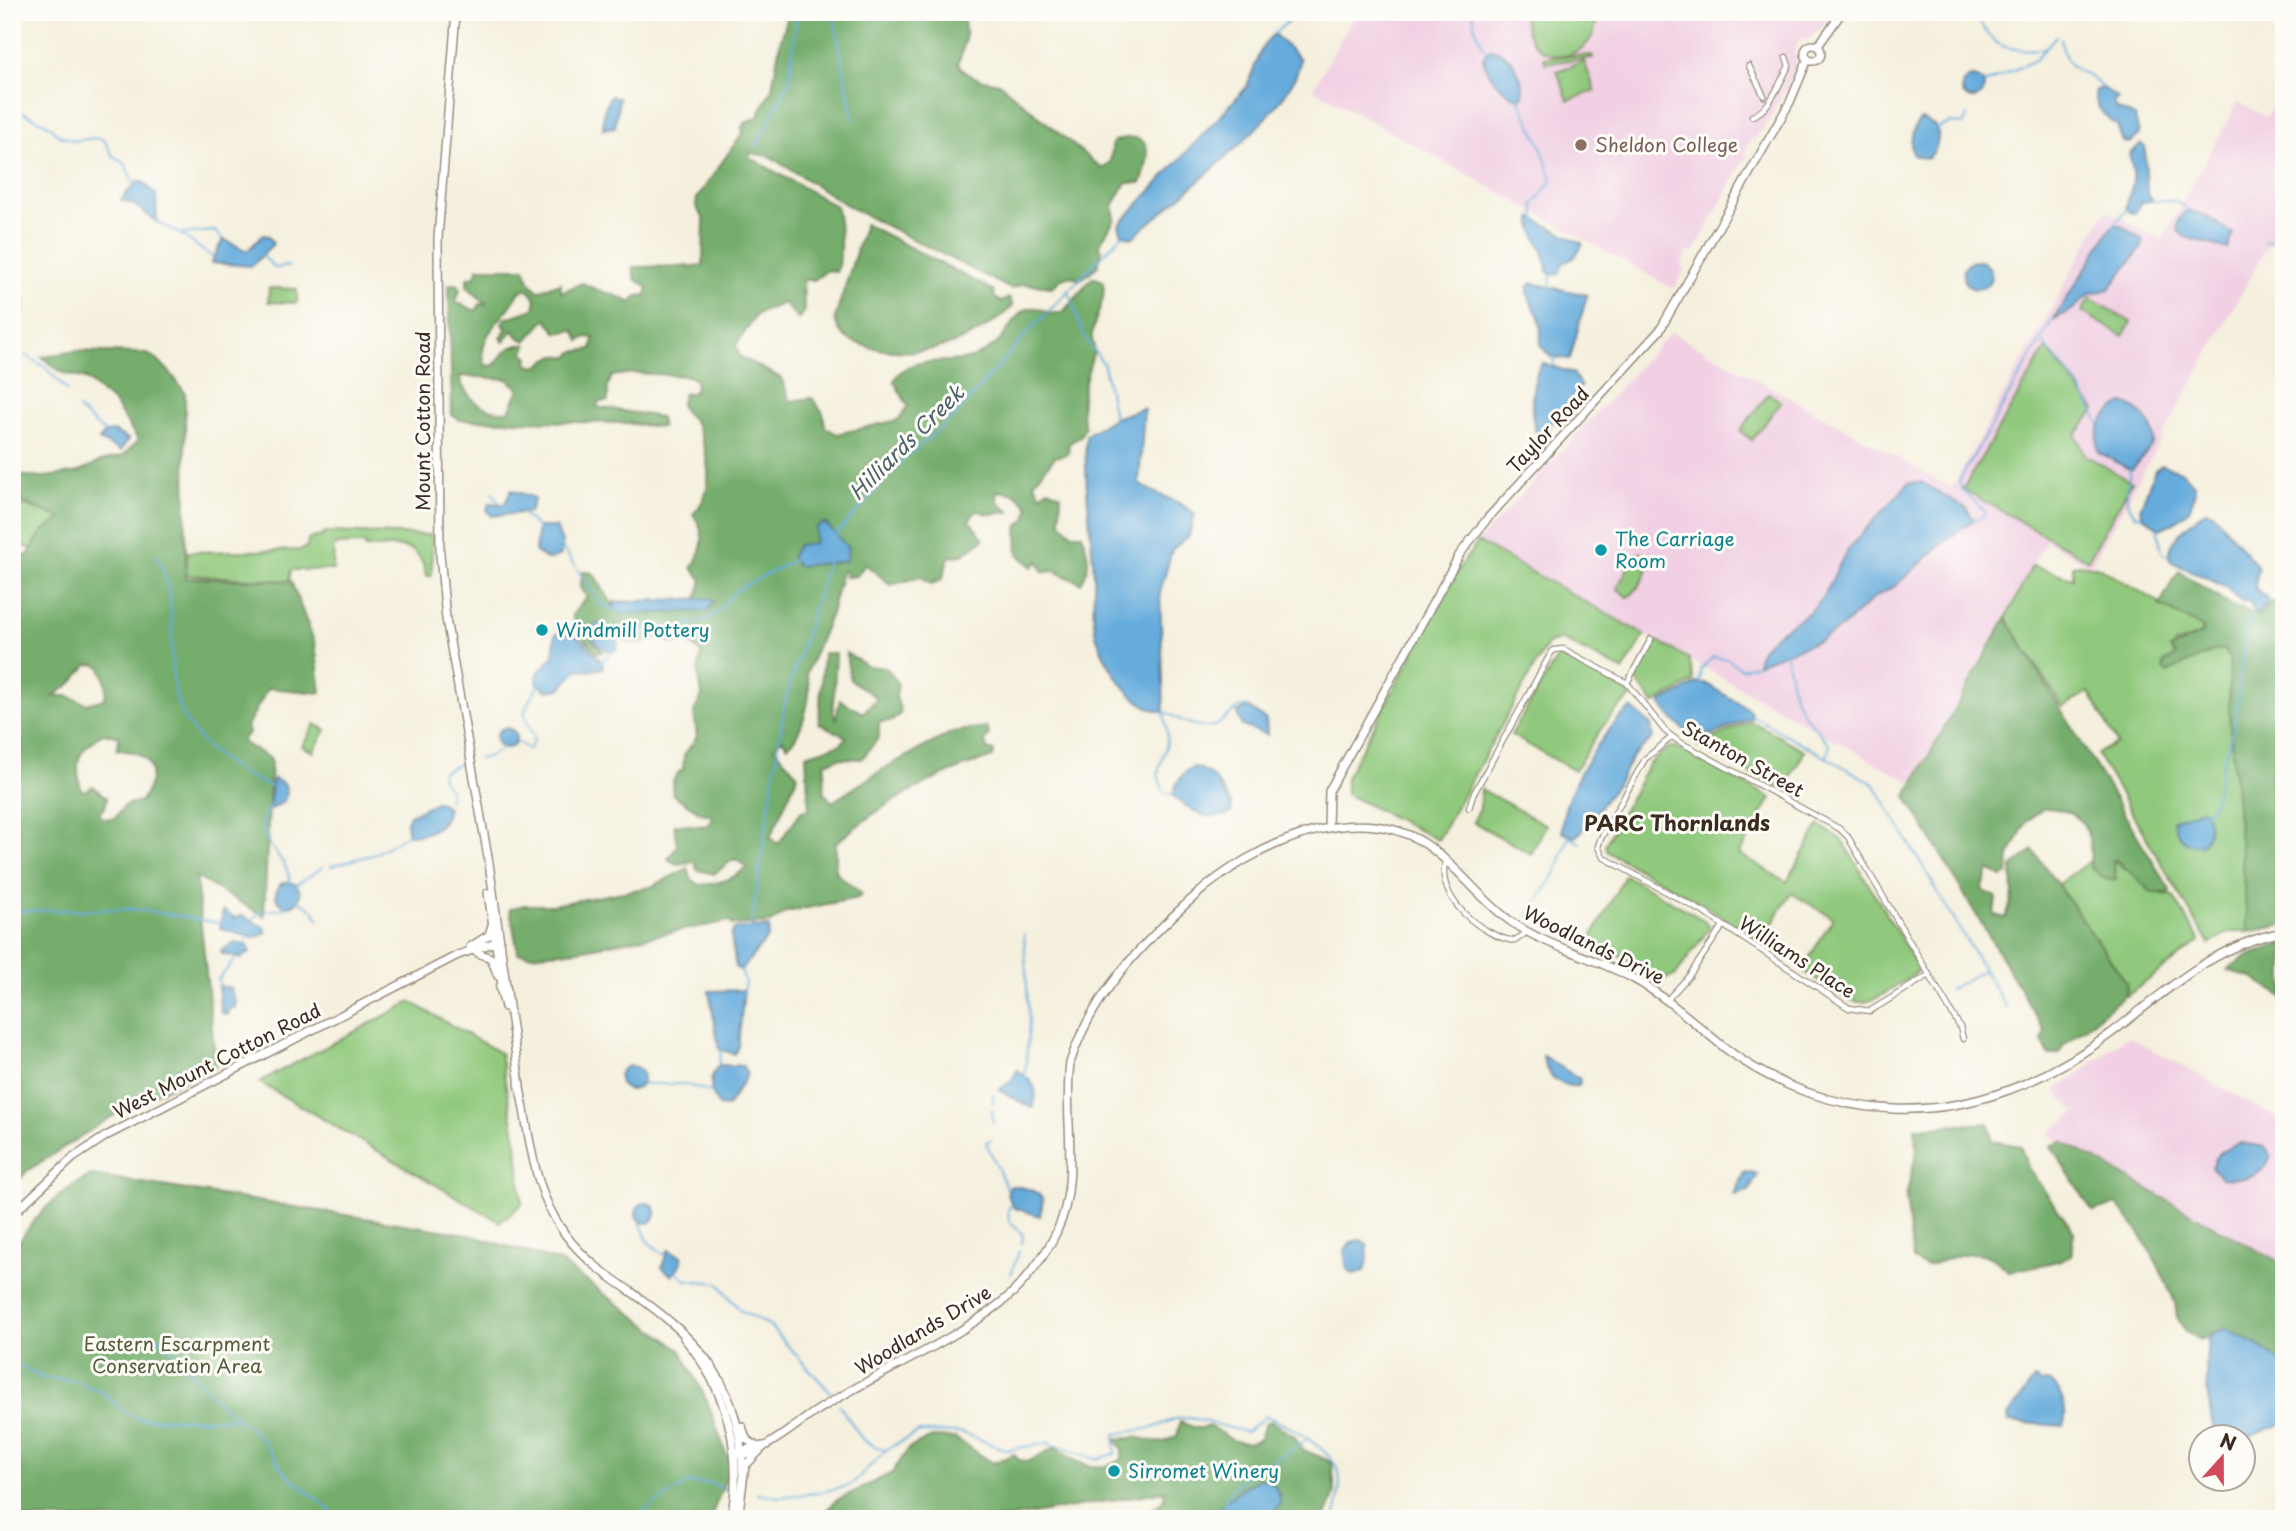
<svg xmlns="http://www.w3.org/2000/svg" width="2296" height="1531" viewBox="0 0 2296 1531" font-family="'Playpen Sans',sans-serif">
	<rect width="100%" height="100%" fill="#fdfcf7"/>
	<filter id="ink" filterUnits="userSpaceOnUse"><feTurbulence type="fractalNoise" baseFrequency=".0143" numOctaves="2"/><feDisplacementMap in="SourceGraphic" scale="14" xChannelSelector="R" yChannelSelector="G"/><feConvolveMatrix kernelMatrix="1 2 1 2 8 2 1 2 1" color-interpolation-filters="sRGB"/></filter>
	<filter id="wash" filterUnits="userSpaceOnUse"><feTurbulence type="fractalNoise" baseFrequency=".00686" numOctaves="4" result="noise"/><feDisplacementMap in="SourceGraphic" scale="28" xChannelSelector="R" yChannelSelector="G"/><feGaussianBlur stdDeviation="1.57" result="paint"/><feColorMatrix in="noise" values="0 0 0 0 0 0 0 0 0 0 0 0 0 0 0 0 0 1.4 0 .05"/><feComposite in="paint" operator="in"/></filter>
	<g filter="url(#wash)">
		<rect width="100%" height="100%" fill="#f5f0de"/>
		<path fill="#f1d0e3" d="M1356,12H1831L1823,27L1808,39L1801,38L1794,51L1797,58L1789,84L1768,121L1756,138L1751,139L1745,151L1747,155L1694,252H1688L1681,264L1684,271L1674,289L1313,89Z
			M2284,86V216L2091,566L2046,541L1912,783L1478,542L1671,332L1952,488L2106,210L2162,240L2238,102L2266,117Z
			M2128,1036L2284,1122V1264L2048,1134L2076,1112L2055,1091Z"/>
		<path fill="#90c97d" stroke="#667a4e" stroke-width="2" d="M1523,12H1596C1598,36 1586,51 1564,56L1592,55L1593,58L1545,63L1544,58L1564,56C1536,55 1526,38 1523,12Z
			M1584,61L1595,91L1568,100L1557,71Z
			M269,288L297,289V303L268,302Z
			M2090,298L2131,322L2123,336L2082,312Z
			M2046,348L2095,410L2076,435L2085,455L2132,482L2088,560L1963,489Z
			M1769,393L1781,402L1752,440L1740,431Z
			M16,502L62,518L42,532L32,549L12,542V512Z
			M326,532L432,535V576H426C420,536 392,549 365,548V544L334,545L333,570H291L289,581L186,575L188,552L300,550L307,547L308,539L322,536Z
			M1478,542L1645,635L1623,671L1561,639L1547,644L1438,840L1346,794V778L1459,568Z
			M1642,553L1649,557C1651,568 1637,594 1627,597L1617,588L1636,554Z
			M2079,564L2098,567L2203,628L2201,634L2175,644L2176,656L2162,665L2206,656L2215,649L2225,650L2230,659L2229,714L2248,932H2229L2209,944L2097,754L2117,743L2089,692L2063,707L2006,618L2032,566L2073,578V566Z
			M1657,641L1689,659L1694,681L1654,704L1635,679Z
			M1558,656L1626,691L1631,697C1605,718 1592,742 1575,771L1511,735Z
			M1751,721L1805,751L1783,790L1697,745Z
			M315,724L326,730L313,752L302,746Z
			M1669,747H1677L1771,798L1739,854L1787,882L1819,825L1842,840L1918,967L1915,974C1853,1015 1863,1009 1802,970L1833,918L1791,893L1761,943L1706,906L1608,852L1605,845L1649,764Z
			M1481,789L1546,825L1531,854L1473,822L1480,808Z
			M2113,860L2162,894L2173,896L2200,941L2127,996H2124L2128,990L2058,884L2090,861V867L2115,872Z
			M1625,875L1704,920L1710,927L1675,976L1664,979L1590,941Z
			M411,1002L500,1053L517,1146L522,1204L500,1222L259,1082Z"/>
		<path fill="#74ad6c" stroke="#586c45" stroke-width="2" fill-rule="evenodd" d="M789,12H961C968,31 966,44 958,63C966,78 982,80 999,83L1102,169L1110,162L1113,142C1152,126 1152,156 1141,183H1126L1113,206L1115,219L1099,245L1102,250L1098,266L1080,280L1072,276L1061,279L1053,287L1023,284L1011,289L853,209L769,156L750,153L749,157L836,206C840,219 843,261 836,272L828,270L814,280H803L804,312L798,319L784,303L757,314L736,345L740,357L781,378L790,401L812,398L823,413L825,427L837,434L898,420L908,406L894,381C908,351 950,368 977,356C983,353 991,348 996,344C1012,331 1021,293 1049,314L1063,312L1093,277L1103,281C1107,302 1094,315 1092,335C1091,341 1095,345 1094,351C1087,374 1076,402 1085,427L1080,437L1069,443L1068,454L1055,457L1034,482L1041,495L1048,489L1061,495L1060,521L1072,534H1082C1088,552 1092,566 1081,583L1054,571L1043,572L1038,561L1032,567L1018,554L1017,527L1026,519L1029,507L1016,494L997,491L998,502L1010,512L988,514L977,510L969,520L984,539L962,555L949,557L942,580L931,584L921,577L891,585L865,564L857,576L845,577L846,571H842L831,614L806,674C815,691 802,734 788,746L782,739L774,748L798,775L770,838L778,844L802,810H809L806,755L841,744L846,737L819,723L823,653H836L833,712L836,718L840,700L863,713L877,698L850,680L846,653L868,666L887,668L898,684L896,696L901,713L892,721L879,722V737L862,759L840,758L825,763L824,793L832,802L888,766L953,732L987,727L989,735L985,741L987,749L994,751L993,757C936,774 881,804 836,843V873L862,894L858,898L786,912L770,923L732,925L730,921L579,950L530,955L518,953L510,909L524,905H552L651,887L688,868L691,879L700,885C719,883 733,880 747,867L734,859L714,874L697,870L695,862L676,864L668,859L677,846L674,824L706,826L712,820L711,815L701,813L673,795C671,784 673,776 683,769L684,755L697,737L694,712L702,696L698,670L701,653L687,641L674,644L661,638L639,644L625,641L615,631L591,638L603,652L597,653L578,632L572,615L587,597L580,588L583,572L593,573L616,610L707,598H697L702,580L692,568C704,548 707,534 693,514C717,490 708,455 697,426C694,418 684,413 680,405L684,393H692L696,388L695,380L689,376L633,373L612,376L608,386V401L598,402L597,407L660,417L662,427L623,423L460,420L452,415L449,285L457,284L460,289L456,302L476,311L480,304H486L467,286V278L475,276L478,268H525L529,281L538,291L561,283V292L583,283C598,293 617,293 631,303L637,296L646,295L648,287L635,279L633,267L703,266L704,219L696,207L697,198L743,132L742,127L747,121L757,118L772,88L780,43ZM527,289L536,299L534,309L504,319L502,325L507,327L501,338L504,342L513,330L518,337L526,341L546,319L557,333L574,330L580,341L586,337L594,338L592,349L573,352L570,357C554,354 551,355 539,366H530L527,362L529,357L524,353L527,345C510,343 503,353 494,365L486,366C472,336 509,316 520,291ZM461,376L508,379L519,389L509,411C485,413 467,400 459,378Z
			M865,224L994,291L995,298L1001,302L1009,298L1013,306C972,344 924,360 869,347C851,342 838,337 835,318Z
			M76,351C87,352 143,352 147,354C164,362 175,379 185,393L186,578L291,581L315,644L321,693L268,688L247,726L249,733L244,737V743L271,759L264,916L196,877L216,1067L130,1105L27,1171L12,1188V556L28,555L42,532L62,518L12,498V475L46,477L79,472L101,461L123,456L138,440L114,403L86,379L63,373L42,357ZM95,664L101,667C104,679 110,687 104,699L87,704L68,696H54L72,683L87,665ZM104,733L119,737L117,750C151,751 161,771 141,801L125,805L115,818L103,819L99,813L105,807L107,798L93,786L86,791L81,790C77,771 74,755 91,743C97,739 96,735 104,733Z
			M2179,571L2234,607L2258,615L2270,603L2284,599V768L2280,767L2271,773C2270,787 2280,798 2284,812V925L2248,932L2229,714L2230,659L2225,650H2215L2167,673L2163,669L2165,661L2176,656L2170,649L2201,634L2203,628L2159,605Z
			M2006,618L2170,890L2169,893H2152L2117,860H2113L2116,879L2107,880L2090,867C2093,830 2084,809 2044,808L2026,822L2009,857L2008,874L2002,877L1989,870L1982,890L1996,897L1994,915L2006,918L2013,894L2012,867L2033,850L2127,983L2124,996L2063,1046L2059,1053L2049,1055L2042,1041L2045,1031L1906,796Z
			M2284,943V998L2255,979L2227,970L2245,957Z
			M1989,1123L1992,1141L2020,1146L2029,1169L2074,1232L2071,1256C2051,1265 2030,1266 2009,1272C1980,1240 1961,1256 1926,1266L1913,1260L1906,1197L1917,1150L1915,1128Z
			M2062,1141L2284,1265V1365L2266,1350L2226,1328L2200,1340L2186,1332L2177,1317L2175,1302L2158,1265L2140,1234L2117,1204L2093,1212L2051,1146Z
			M92,1175L466,1234L560,1262L680,1349L707,1401L731,1467L710,1519H12V1255C28,1222 58,1191 92,1175Z
			M1271,1421L1295,1437L1301,1449L1332,1462L1335,1493L1325,1519H1263L1279,1506L1280,1495L1225,1504L1214,1512L1213,1519H1138L1163,1501L1165,1491L1004,1519H817L837,1500L892,1473L909,1448L932,1437L955,1438L993,1463L1014,1454L1019,1460L1029,1461L1056,1447C1074,1463 1100,1475 1122,1459V1449L1115,1439L1117,1438C1126,1440 1131,1436 1140,1438C1161,1442 1157,1447 1177,1436L1180,1422C1188,1424 1193,1429 1202,1428C1209,1427 1206,1424 1213,1428C1228,1437 1240,1449 1260,1439L1265,1423Z"/>
		<path fill="#65abdc" stroke="#506a7d" stroke-width="2" d="M1274,34L1300,59C1299,108 1171,202 1132,238L1122,234L1119,225L1245,89C1256,71 1256,48 1274,34Z
			M1490,49C1511,51 1524,77 1523,96L1519,99C1504,94 1486,74 1483,58Z
			M1962 88a11 11 0 1 1 22 0a11 11 0 1 1-22 0Z
			M2103,88L2118,98L2113,103L2116,109L2135,116L2139,135L2131,143L2123,142L2117,125C2106,118 2092,105 2096,90Z
			M610,96L619,98L615,127L603,129L604,111Z
			M1921,119L1935,125C1942,136 1936,152 1927,159L1913,155C1909,144 1912,127 1921,119Z
			M2141,144L2145,147L2147,194L2153,201L2142,202L2135,213L2130,212L2126,207C2133,180 2137,183 2129,154Z
			M137,182H143L156,195L157,222L133,204L121,200Z
			M2188,210L2206,216L2233,234L2228,249L2185,237L2178,231C2176,221 2180,215 2188,210Z
			M1532,218L1583,244L1574,258L1563,263L1559,274L1551,275L1547,271C1547,248 1530,236 1532,218Z
			M2113,225H2120L2143,240L2142,247L2109,289L2090,294L2073,309L2053,320Z
			M263,235L269,236L273,244L252,266L211,263L223,239L247,251Z
			M1963 275a14 14 0 1 1 28 0a14 14 0 1 1-28 0Z
			M1532,283L1587,295L1570,359L1551,357L1541,346C1540,338 1542,329 1540,321C1537,307 1527,303 1528,287Z
			M1542,363L1573,373L1581,386L1543,435L1537,434C1529,415 1531,379 1542,363Z
			M2123,403C2137,406 2159,428 2152,444C2150,449 2135,467 2131,470L2098,452C2095,428 2101,416 2123,403Z
			M1144,408L1139,484C1158,496 1178,499 1195,514L1189,536L1172,550L1160,593L1164,712C1131,708 1104,663 1096,634C1091,616 1095,593 1094,575C1091,528 1084,482 1086,435L1114,418Z
			M113,431L128,439L121,451L99,440L105,433Z
			M2162,465L2181,471L2195,486C2194,512 2182,519 2160,529L2143,516L2140,509L2155,470Z
			M1921,482L1966,508L1974,520L1951,536L1895,586L1876,596L1841,628L1820,640L1757,664C1759,639 1791,626 1809,612C1829,596 1833,573 1846,553C1864,527 1889,508 1908,483Z
			M511,490L535,498L529,512L492,516L487,511L489,503L505,504Z
			M2206,511L2213,513L2258,567L2255,588L2267,599V605L2258,613L2254,612L2249,601L2241,602L2226,587L2172,562C2162,543 2191,522 2206,511Z
			M825,523L848,548L846,561L797,566L791,557L798,545L814,544L816,527Z
			M538,527H556L562,543L561,555C549,562 545,560 535,551Z
			M707,598L714,602L707,611L622,614L616,610L614,602Z
			M599,623L615,631L619,638L616,650L612,652C599,647 592,641 588,628Z
			M560,631C578,630 591,651 603,663V668L588,671L578,669L560,689L548,691L537,683L538,673L553,657L555,635Z
			M1697,683H1705L1750,710L1751,718C1702,738 1697,751 1661,705L1662,702Z
			M1248,707L1266,720L1267,735L1242,726L1237,713Z
			M1631,708L1651,725L1653,738L1633,756L1618,783L1582,831L1575,837L1562,832C1560,796 1603,729 1631,708Z
			M496 738a10 10 0 1 1 20 0a10 10 0 1 1-20 0Z
			M1194,767C1214,771 1222,789 1232,806L1231,813C1208,823 1192,811 1174,797C1172,787 1183,771 1194,767Z
			M273,778L285,785L287,793L284,801L272,809L269,807Z
			M438,801L448,808C445,828 426,836 408,835L406,824L410,815Z
			M2202,809L2206,812C2209,825 2211,835 2201,845C2184,846 2178,837 2173,820Z
			M276 894a12 12 0 1 1 24 0a12 12 0 1 1-24 0Z
			M223,910L234,918L242,915L265,928L266,933L254,938L220,928Z
			M769,927L768,937L741,970L736,968L731,936L734,929Z
			M234,943L247,944L250,952L241,958L222,954L221,951Z
			M218,986L230,988L236,1004L234,1008H229L227,1015L221,1012Z
			M744,990L738,1047L734,1054L719,1049L709,991Z
			M1543,1056L1580,1079L1579,1086C1560,1088 1544,1074 1543,1056Z
			M719,1065L743,1066L747,1075L727,1107L719,1106C709,1092 708,1077 719,1065Z
			M619 1078a12 12 0 1 1 24 0a12 12 0 1 1-24 0Z
			M1017,1070C1033,1080 1041,1091 1032,1108L999,1090L1012,1080Z
			M2240,1143L2265,1147L2271,1155C2263,1179 2244,1180 2222,1178L2212,1168C2216,1153 2226,1146 2240,1143Z
			M1744,1172L1758,1174L1749,1191L1734,1195Z
			M1010,1186C1022,1187 1037,1189 1043,1200L1040,1216L1014,1208L1007,1194Z
			M636 1213a10 10 0 1 1 20 0a10 10 0 1 1-20 0Z
			M1361,1240L1367,1244L1368,1260L1364,1271L1353,1274L1347,1269L1344,1252L1351,1242Z
			M668,1250L681,1256L682,1262L672,1276L662,1267Z
			M2226,1328L2266,1350L2284,1365V1423L2244,1439L2215,1436C2207,1397 2204,1378 2208,1337Z
			M2034,1379L2042,1383L2050,1381C2062,1391 2069,1412 2063,1426L2009,1422L2008,1416Z
			M1259,1479C1274,1479 1279,1489 1280,1503C1270,1526 1235,1519 1213,1519L1214,1512L1242,1488Z"/>
		<g fill="none" stroke-linecap="round" stroke-linejoin="round">
			<path stroke="#65abdc" stroke-width="2" d="M782,12L834,17L853,12
				M1473,12L1474,25L1486,53
				M834,17L853,119
				M2061,19V12
				M1980,22C1995,52 2013,50 2043,49
				M1274,34L1298,12
				M2061,38C2065,78 2086,66 2103,89
				M1984,84L2035,60L2056,36
				M1518,97L1541,146L1552,180L1534,204L1536,222
				M24,113L49,125L58,135L75,141L95,138L104,140L113,156L125,164L134,184
				M1938,128L1950,123L1964,124L1967,116
				M756,147L789,82L797,14
				M12,188L15,205
				M2152,201H2177L2188,210
				M12,211L13,209
				M157,222L180,234L215,231L223,239
				M2113,225L2128,209
				M12,235V245
				M182,235L212,257
				M2264,241H2277
				M2281,242H2284
				M261,254L275,268L289,266
				M12,260L17,270L12,279
				M1550,287L1551,275
				M1068,290L1083,334L1104,365L1114,418
				M12,293L25,303L22,314L12,319
				M2043,343L2078,384L2100,424
				M12,348H13
				M25,355L45,367L67,390
				M1553,355L1554,365
				M78,409L105,433
				M2130,469C2129,488 2121,498 2135,515L2145,516
				M492,492L499,503
				M523,514L539,529
				M1972,520L1982,517L1985,511L1963,491L1959,481L2053,319
				M2157,527L2162,552L2168,556
				M835,536L904,459L954,417L1023,338L1123,234
				M560,544L601,604L616,610
				M157,556C194,630 138,700 224,761C240,772 252,780 271,786
				M619,638L681,627L712,617L737,590L794,560
				M1785,651L1794,695L1803,713L1830,745L1827,757
				M601,663L611,652
				M1700,682L1701,669L1713,657L1727,659L1742,669L1757,664
				M1164,712C1165,721 1168,732 1167,741C1164,764 1150,769 1166,794H1172
				M1165,712C1177,718 1195,728 1209,727C1225,726 1232,704 1248,707
				M1749,714L1874,784L2007,1009
				M517,742L529,749C542,734 523,728 525,712C526,703 534,693 539,685
				M479,759L490,756L502,748
				M448,800L451,792L441,777L442,772L466,761
				M269,807C246,839 288,852 290,882
				M2206,812L2213,804L2235,719L2246,628L2254,611
				M1569,837L1580,843
				M331,866L375,854L410,833
				M296,885L323,867
				M298,900L313,910L319,920
				M12,911L134,909L220,923
				M1528,916L1555,874L1569,836
				M253,920C261,906 276,914 287,906
				M751,927L785,702L828,561
				M1024,934L1029,1022L1025,1076
				M245,943L249,937
				M741,970L745,983L743,992
				M220,985L218,980L236,958
				M1948,990L1984,970
				M719,1064L722,1049
				M644,1084H684L712,1092
				M993,1103V1095
				M992,1109L993,1122
				M991,1140L986,1142L1007,1189
				M1011,1205L1008,1210L1009,1221L1023,1235L1022,1243
				M641,1224L648,1242L665,1255
				M674,1269L686,1280L718,1283L740,1310L769,1325L831,1393
				M1011,1274L1019,1251
				M159,1337L222,1406L261,1438L285,1473L331,1511L336,1519
				M14,1362L43,1378L76,1381L105,1394L123,1411L140,1419H235
				M839,1405L863,1440L883,1450
				M757,1494L779,1497L817,1493L851,1485L887,1449L919,1432L963,1433L1006,1450L1048,1443L1096,1459L1115,1454V1434L1153,1428L1175,1419L1191,1418L1246,1432L1266,1416C1287,1424 1335,1451 1339,1474C1342,1488 1337,1505 1334,1519
				M1225,1503C1238,1468 1281,1462 1306,1440
				M630,1519L689,1483L711,1484L732,1491
				M1204,1519L1213,1517"/>
		</g>
	</g>
	<g filter="url(#ink)">
		<g fill="none" stroke-linecap="round" stroke-linejoin="round">
			<defs>
				<path id="street" d="M1749,66L1764,96
					M1752,116C1770,111 1780,81 1789,66L1786,57
					M1627,683L1651,639
					M1672,737L1645,759L1600,840L1598,847L1603,857L1703,912L1849,1008L1870,1011L1929,975
					M1469,808L1473,795L1551,653L1554,650L1563,649L1627,683L1665,731L1678,741L1840,829L1848,837L1960,1027L1963,1039
					M1446,860C1433,897 1483,937 1515,941L1527,932
					M1668,999L1689,976L1723,926"/>
				<path id="secondary" d="M1805 53a8 8 0 1 1 16 0a8 8 0 1 1-16 0Z
					M1818,46L1842,12
					M1328,827L1329,791L1460,554L1487,519L1660,330L1790,102L1808,59
					M470,947L489,935L492,925
					M478,953L491,958L498,976
					M500,987L505,1007
					M12,1215L73,1158L106,1136L458,955L499,941
					M738,1454C755,1459 798,1423 815,1412C875,1373 945,1347 1002,1302C1023,1285 1046,1255 1057,1231C1081,1180 1063,1117 1070,1063C1091,996 1143,942 1195,896C1252,845 1356,797 1427,845C1459,867 1481,901 1513,923C1550,948 1594,957 1632,978C1667,997 1694,1023 1725,1048C1773,1085 1834,1107 1894,1109C1973,1112 2047,1081 2110,1034C2164,993 2214,944 2284,932"/>
				<path id="primary" d="M456,12L438,238L440,554L446,619L489,863L520,1085
					M488,893L503,992
					M519,1083C530,1135 532,1190 565,1234C583,1259 608,1276 633,1293C703,1343 741,1386 743,1476
					M684,1338C727,1388 744,1454 731,1519
					M742,1426L746,1439L756,1446
					M740,1451L763,1446
					M738,1519L745,1466L763,1447"/>
			</defs>
			<use href="#street" stroke="#988d7e" stroke-width="7"/>
			<use href="#secondary" stroke="#988d7e" stroke-width="10"/>
			<use href="#primary" stroke="#988d7e" stroke-width="10"/>
			<use href="#street" stroke="#fff" stroke-width="4.5"/>
			<use href="#secondary" stroke="#fff" stroke-width="7"/>
			<use href="#primary" stroke="#fff" stroke-width="7"/>
		</g>
	</g>
	<circle fill="#8d6e63" stroke="#fdfcf7" stroke-width="2.5" cx="1581" cy="145" r="7"/>
	<g fill="#0f9aa8" stroke="#fdfcf7" stroke-width="2.5">
		<circle cx="1601" cy="550" r="7"/>
		<circle cx="542" cy="630" r="7"/>
		<circle cx="1114" cy="1471" r="7"/>
	</g>
	<g text-anchor="middle" stroke-width="6" stroke-linejoin="round" paint-order="stroke">
		<g font-size="19" fill="#785e54" stroke="#fdfcf7" text-anchor="start">
			<text x="1595" y="152">Sheldon College</text>
		</g>
		<g font-size="19" fill="#3b2a1e" stroke="#fdfcf7">
			<text transform="translate(423 421) rotate(-90)" y="7">Mount Cotton Road</text>
			<text transform="translate(1548 430) rotate(-47)" y="7">Taylor Road</text>
			<text transform="translate(1743 759) rotate(29)" y="7">Stanton Street</text>
			<text transform="translate(1594 945) rotate(26)" y="7">Woodlands Drive</text>
			<text transform="translate(1797 957) rotate(33)" y="7">Williams Place</text>
			<text transform="translate(217 1061) rotate(-27)" y="7">West Mount Cotton Road</text>
			<text transform="translate(923 1330) rotate(-31)" y="7">Woodlands Drive</text>
		</g>
		<g font-size="19" fill="#0d838f" stroke="#fdfcf7" text-anchor="start">
			<text x="1615" y="546">The Carriage<tspan x="1615" dy="22">Room</tspan></text>
			<text x="556" y="637">Windmill Pottery</text>
			<text x="1128" y="1478">Sirromet Winery</text>
		</g>
		<g font-size="19" fill="#545a3a" stroke="#fdfcf7">
			<text x="177" y="1351">Eastern Escarpment<tspan x="177" dy="22">Conservation Area</tspan></text>
		</g>
		<g font-size="21" font-style="italic" fill="#4c5e6a" stroke="#fdfcf7">
			<text transform="translate(907 443) rotate(-45)" y="7">Hilliards Creek</text>
		</g>
		<g font-size="21" font-weight="bold" fill="#3b2a1e" stroke="#fdfcf7">
			<text x="1677" y="831">PARC Thornlands</text>
		</g>
	</g>
	<rect width="2296" height="1531" fill="none" stroke="#fdfcf7" stroke-width="42"/>
	<g transform="translate(2222 1458) rotate(21)"><circle r="33" fill="#fdfcf7" stroke="#afa8a0" stroke-width="2"/>
	<path d="M0-5L12 26L0 18L-12 26Z" fill="#d1495b"/>
	<text y="-10" font-size="19" font-weight="bold" text-anchor="middle" fill="#3b2a1e">N</text>
	</g>
</svg>
